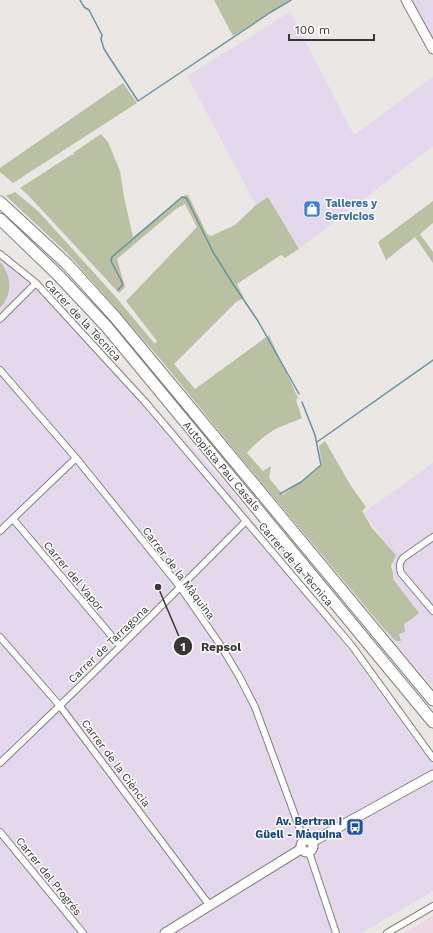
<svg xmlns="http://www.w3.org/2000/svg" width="433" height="933" viewBox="0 0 433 933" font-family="'Work Sans',sans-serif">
	<rect width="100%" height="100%" fill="#eae7e4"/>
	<path fill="#ebd7e6" d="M433,916V933H405Z"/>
	<path fill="#e6d8ec" d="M412,0H433V42Z
		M290,12L354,135L433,77V146L299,249L268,197L256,205L187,76Z
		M0,251L59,300L230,489L433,765V891L362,933H0Z
		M433,463V687L390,637L412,619L393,579V552L363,513Z"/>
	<path fill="#b9c1a2" d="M214,0H289L233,36Z
		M123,83L137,103L13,183L0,172V168Z
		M101,134L108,142L120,171L124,197L133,237L185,195H188L207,234L211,236L235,225L256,205L268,197L299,249L285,258L281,255L237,284L244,298L236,302L174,364L195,389L269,335L298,398L296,400L302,418C296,421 291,422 285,425C273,428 254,444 247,453L263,471L271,466L269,478L283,495L322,465L319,446L325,441L351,486L366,507L362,511L372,528L396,555L391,566L393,573V579L419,613L412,619L404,624L405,632L399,634L401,641H396L385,630L240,457L161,360L69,255L6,196L15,192L38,211L114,295L155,344L157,341L126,301L197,227L185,204L176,209L117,259L125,287L119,293L28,195L20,188L71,155H74L73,153Z
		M433,201V223L420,234L433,252V263L415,237L386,260L378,242Z
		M0,262C12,276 13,294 0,308Z"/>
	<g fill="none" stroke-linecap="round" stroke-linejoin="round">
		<path stroke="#6d90a2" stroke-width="1.5" d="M80,0L84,7L89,10L102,35L101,39L104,49L138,101L271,12L291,0
			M118,290L123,284L111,261L112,257L182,197L186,198L188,201L213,252L233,284L258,321L299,394
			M317,442L433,360
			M280,494L301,482L321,465L315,435L302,402"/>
		<defs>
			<path id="street" d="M0,254L36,283L146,403L246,521L352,646L433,758
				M0,319L36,283
				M0,370L76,458L181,588L221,646L239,676L255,707L304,840
				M13,519L120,646
				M0,531L76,458
				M433,537L403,558C399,563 399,567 401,573L433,611
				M0,637L60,706L210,906
				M0,763C83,684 165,603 246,521
				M0,832L83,933
				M309,852L336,933
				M387,933L433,906"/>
			<path id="secondary" d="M406,0L433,49
				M301 846a6 6 0 1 1 12 0a6 6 0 1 1-12 0Z
				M312,842L433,775
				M165,933L301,849"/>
			<path id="highway" d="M0,202L67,264L115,317L433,700
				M0,219L58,275L106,326L433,722"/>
		</defs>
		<use href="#street" stroke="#83817d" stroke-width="8"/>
		<use href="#secondary" stroke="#83817d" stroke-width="11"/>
		<use href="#highway" stroke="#83817d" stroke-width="13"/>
		<use href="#street" stroke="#fff" stroke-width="6"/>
		<use href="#secondary" stroke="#fff" stroke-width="9"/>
		<use href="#highway" stroke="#fff" stroke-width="11"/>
	</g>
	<defs>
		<symbol id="shop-square" viewBox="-11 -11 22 22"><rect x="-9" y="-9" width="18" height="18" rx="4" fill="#3f7fe0" stroke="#fff"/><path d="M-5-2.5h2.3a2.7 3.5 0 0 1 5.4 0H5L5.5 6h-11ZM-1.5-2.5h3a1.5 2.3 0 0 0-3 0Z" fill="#fff"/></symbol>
		<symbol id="bus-square" viewBox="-11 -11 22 22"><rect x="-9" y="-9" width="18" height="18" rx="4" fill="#1a4fb4" stroke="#fff"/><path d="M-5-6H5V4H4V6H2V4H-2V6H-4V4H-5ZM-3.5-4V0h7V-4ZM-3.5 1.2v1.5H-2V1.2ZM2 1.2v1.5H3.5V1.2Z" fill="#fff"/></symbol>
	</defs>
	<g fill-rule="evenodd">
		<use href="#shop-square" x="302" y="199" width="20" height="20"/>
		<use href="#bus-square" x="345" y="817" width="20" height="20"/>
	</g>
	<g text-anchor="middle" stroke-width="3" stroke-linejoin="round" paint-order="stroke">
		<g font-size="11" font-weight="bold" fill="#366cbe" stroke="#fff" text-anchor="start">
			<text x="325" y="207">Talleres y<tspan x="325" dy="13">Servicios</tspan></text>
		</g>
		<g font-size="11" fill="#373634" stroke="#fff">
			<text transform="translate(83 320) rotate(47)" y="4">Carrer de la Tècnica</text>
			<text transform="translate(222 466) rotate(50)" y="4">Autopista Pau Casals</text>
			<text transform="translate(296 564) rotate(49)" y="4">Carrer de la Tècnica</text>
			<text transform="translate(179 573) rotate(53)" y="4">Carrer de la Màquina</text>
			<text transform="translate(74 576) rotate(50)" y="4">Carrer del Vapor</text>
			<text transform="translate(108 644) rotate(-44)" y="4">Carrer de Tarragona</text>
			<text transform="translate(116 763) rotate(53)" y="4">Carrer de la Ciència</text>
			<text transform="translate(49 876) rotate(51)" y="4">Carrer del Progrés</text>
		</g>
		<g font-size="11" font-weight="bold" fill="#164399" stroke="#fff" text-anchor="end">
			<text x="342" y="825">Av. Bertran i<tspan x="342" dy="13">Güell - Màquina</tspan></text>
		</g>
	</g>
	<path fill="none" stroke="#373634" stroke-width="1.5" d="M158 587L183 646"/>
	<g fill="#373634" stroke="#fff" stroke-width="1.5">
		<circle cx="158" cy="587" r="4"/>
		<circle cx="183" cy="646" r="10"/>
	</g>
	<g font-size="12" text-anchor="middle" font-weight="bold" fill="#fff">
		<text x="183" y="651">1</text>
	</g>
	<g font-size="12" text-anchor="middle" font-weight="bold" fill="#373634" stroke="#fff" stroke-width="3" stroke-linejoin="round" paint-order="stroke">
		<text x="221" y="651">Repsol</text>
	</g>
	<path d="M289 34v6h85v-6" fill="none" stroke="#373634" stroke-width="2"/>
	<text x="295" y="34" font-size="12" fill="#373634" stroke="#ffffff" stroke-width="3" paint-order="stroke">100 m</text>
</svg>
